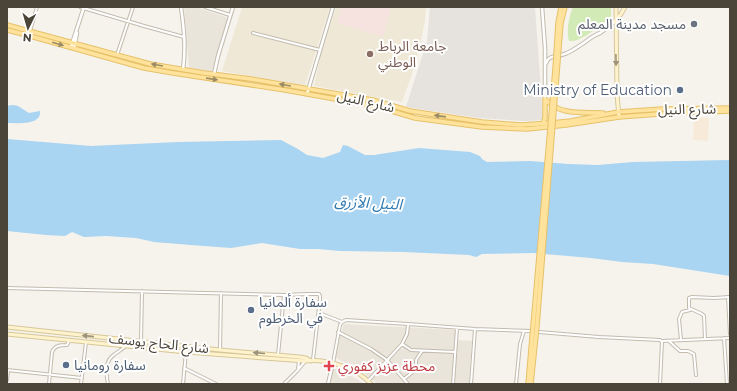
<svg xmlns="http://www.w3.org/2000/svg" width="737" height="391" viewBox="0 0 737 391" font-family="Montserrat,'Noto Sans Arabic',sans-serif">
	<rect width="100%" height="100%" fill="#f6f3ec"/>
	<path fill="#eae5da" d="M184,7H196L228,18L215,72L189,68Z
		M344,324L455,330V340L472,341L469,384H378L359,370L334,357L339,337L343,328V326Z
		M332,366L357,379L363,384H329Z"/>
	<path fill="#f7ead8" d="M694,118H709L708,141L693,140Z"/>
	<path fill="#e6e2dd" d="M430,7H535L543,120L524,121L479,118L406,107L427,41Z"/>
	<path fill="#efe8d6" d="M242,7H330L305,86L222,71Z
		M336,7H426L425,21L419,50L411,77L402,102L314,86L320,58Z"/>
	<path fill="#f6e3e0" d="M342,7H391L383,37L337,23Z"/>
	<path fill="#d2eab5" d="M573,7H611V16C603,24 580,43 569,41C566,30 569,17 573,7Z"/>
	<path fill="#a9d4f2" d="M12,105C20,105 23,110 29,113L40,111C42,126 16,123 7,123V106Z
		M7,139L91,146L178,142L281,140L298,149L307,155L323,158L340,152L343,145L348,146L365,155H374L419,148L470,152L480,156L482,159L487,162L530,161L556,163L568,164L598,165L633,162L730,160V276L653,264L622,262L591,258L533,253L482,254L476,257L469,255L404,252L340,251L318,249H300L262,243L231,248L191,245L154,242L136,238L106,236L84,237L72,232L65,236L46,235L7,231Z"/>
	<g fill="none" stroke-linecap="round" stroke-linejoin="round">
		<defs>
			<path id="minor" d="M80,7L144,26L184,37
				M205,7L230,15
				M30,31L37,7
				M253,33L320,50
				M117,55L133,7
				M7,288L204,293L284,295L308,294H319L320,296V299L313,360
				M728,297L730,334
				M319,313L342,322
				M338,332L371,349L387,360L408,384
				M539,332L599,337L660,340L662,342L660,384
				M724,338L727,384
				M705,339L704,316L702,314L689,308V298L692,297L714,298L730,297
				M681,340L679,319L682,312L690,310
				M141,341L142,291
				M662,341L730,338
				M669,341L680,351H688L694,354L696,375
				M402,344L407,334L408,325
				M220,350L221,293
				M278,355L284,295
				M333,363L340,325L342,322L346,320L408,324L475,329L531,331
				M184,368L216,384
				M7,370L82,378
				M298,370L299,360
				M404,379L415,370L416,367V360L422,351
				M7,380L8,371
				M368,381L402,344L411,350L455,352
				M49,384L52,352C55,345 61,345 67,345L69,341
				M81,384L86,342
				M108,384C106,373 104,361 115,354C119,351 122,350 125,346
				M183,384L186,352
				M284,384L297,371L306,360
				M453,384L457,328
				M471,384L475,329
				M516,384L520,344L524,331"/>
			<path id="tertiary" d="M181,7C184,29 186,47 183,70
				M542,7L545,48V99
				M71,47L84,7
				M74,48L77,33
				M546,63C549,54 560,57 567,53C576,49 584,43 592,37C594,36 597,34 600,33C606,29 610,25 615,21
				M214,74L218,56L233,7
				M307,94L333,7
				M328,384L333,363"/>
			<path id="secondary" d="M616,7L617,95L619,117
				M615,21L621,14L625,7
				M7,327L220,350L299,357L306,358L311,361
				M7,334L186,352L305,361C326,358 357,368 371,384"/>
			<path id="primary" d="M558,23L561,7
				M561,23L565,7
				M7,25L150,64L204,73L251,79L373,100L410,111L482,122L521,125L551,123L571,121L618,112L663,109L730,108
				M7,30L23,34L144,68L173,73L285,90L352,102L378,107L415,118L482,127L527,129L566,125L619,117L673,113L730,111
				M545,99C560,116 583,112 603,113
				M543,123L545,118V99"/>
		</defs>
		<use href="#minor" stroke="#c2bbae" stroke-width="4"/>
		<use href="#tertiary" stroke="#c2bbae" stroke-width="4.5"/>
		<use href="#secondary" stroke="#d6c79b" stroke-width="5"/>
		<use href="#primary" stroke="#e6c16a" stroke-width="5.5"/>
		<use href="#minor" stroke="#fff" stroke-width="2"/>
		<use href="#tertiary" stroke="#fff" stroke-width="2.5"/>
		<use href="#secondary" stroke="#fff3cd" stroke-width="3"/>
		<use href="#primary" stroke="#ffe39c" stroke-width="3.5"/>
		<defs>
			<path id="primary-bridge" d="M528,384L555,69L558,23
				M531,384L537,326L561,23"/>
		</defs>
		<use href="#primary-bridge" stroke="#e6c16a" stroke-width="5.5" stroke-linecap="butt"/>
		<use href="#primary-bridge" stroke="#ffe39c" stroke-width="3.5"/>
	</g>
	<defs><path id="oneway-solid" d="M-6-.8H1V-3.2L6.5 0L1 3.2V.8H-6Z"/></defs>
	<g fill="#9c8c66">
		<use href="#oneway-solid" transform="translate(58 44) rotate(16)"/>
		<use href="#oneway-solid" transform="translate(157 65) rotate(-170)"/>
		<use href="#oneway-solid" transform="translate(212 79) rotate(8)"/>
		<use href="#oneway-solid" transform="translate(285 85) rotate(-170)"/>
		<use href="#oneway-solid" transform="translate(440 116) rotate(-172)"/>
	</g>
	<g fill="#9c937c">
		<use href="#oneway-solid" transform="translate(616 60) rotate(89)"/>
		<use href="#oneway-solid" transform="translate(88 336) rotate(-174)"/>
		<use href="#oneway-solid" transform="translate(259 353) rotate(-175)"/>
	</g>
	<circle fill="#6b7280" stroke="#fff" stroke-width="1.5" cx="694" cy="24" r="4"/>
	<circle fill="#8d6e63" stroke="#fff" stroke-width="1.5" cx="370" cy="54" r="4"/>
	<g fill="#5c6f8a" stroke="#fff" stroke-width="1.5">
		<circle cx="680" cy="90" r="4"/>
		<circle cx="251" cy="310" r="4"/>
		<circle cx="66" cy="365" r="4"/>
	</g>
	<path fill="#e0444e" stroke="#fff" stroke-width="1.5" d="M327 360h4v4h4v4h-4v4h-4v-4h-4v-4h4z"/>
	<g text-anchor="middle" stroke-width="4" stroke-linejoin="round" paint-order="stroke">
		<g font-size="14" fill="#5b616d" stroke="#fff" text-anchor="end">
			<text x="686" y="29">مسجد مدينة المعلم</text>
		</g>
		<g font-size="14" fill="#785e54" stroke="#fff" text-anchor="start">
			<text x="378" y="51">جامعة الرباط<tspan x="378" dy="16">الوطني</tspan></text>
		</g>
		<g font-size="14" fill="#4e5e75" stroke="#fff" text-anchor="start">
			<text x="672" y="95" text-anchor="end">Ministry of Education</text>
			<text x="259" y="307">سفارة ألمانيا<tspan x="259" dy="16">في الخرطوم</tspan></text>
			<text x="74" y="370">سفارة رومانيا</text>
		</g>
		<g font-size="14" fill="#4b4439" stroke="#fff">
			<text transform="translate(366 101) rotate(13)" y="5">شارع النيل</text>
			<text transform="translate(687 109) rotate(-1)" y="5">شارع النيل</text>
			<text transform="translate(159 343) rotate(6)" y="5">شارع الحاج يوسف</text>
		</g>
		<g font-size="14" fill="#be3a42" stroke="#fff" text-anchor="start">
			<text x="338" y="371">محطة عزيز كفوري</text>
		</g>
		<g font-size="15" font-style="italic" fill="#2e7ab2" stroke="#fff">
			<text transform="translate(368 203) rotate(3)" y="5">النيل الأزرق</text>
		</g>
	</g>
	<rect width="737" height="391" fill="none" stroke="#4b4439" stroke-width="16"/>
	<g transform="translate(28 28) rotate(185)" stroke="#ffffff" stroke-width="3" paint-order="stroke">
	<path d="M0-3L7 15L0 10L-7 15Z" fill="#4b4439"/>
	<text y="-6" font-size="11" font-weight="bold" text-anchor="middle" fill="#4b4439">N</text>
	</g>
</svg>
